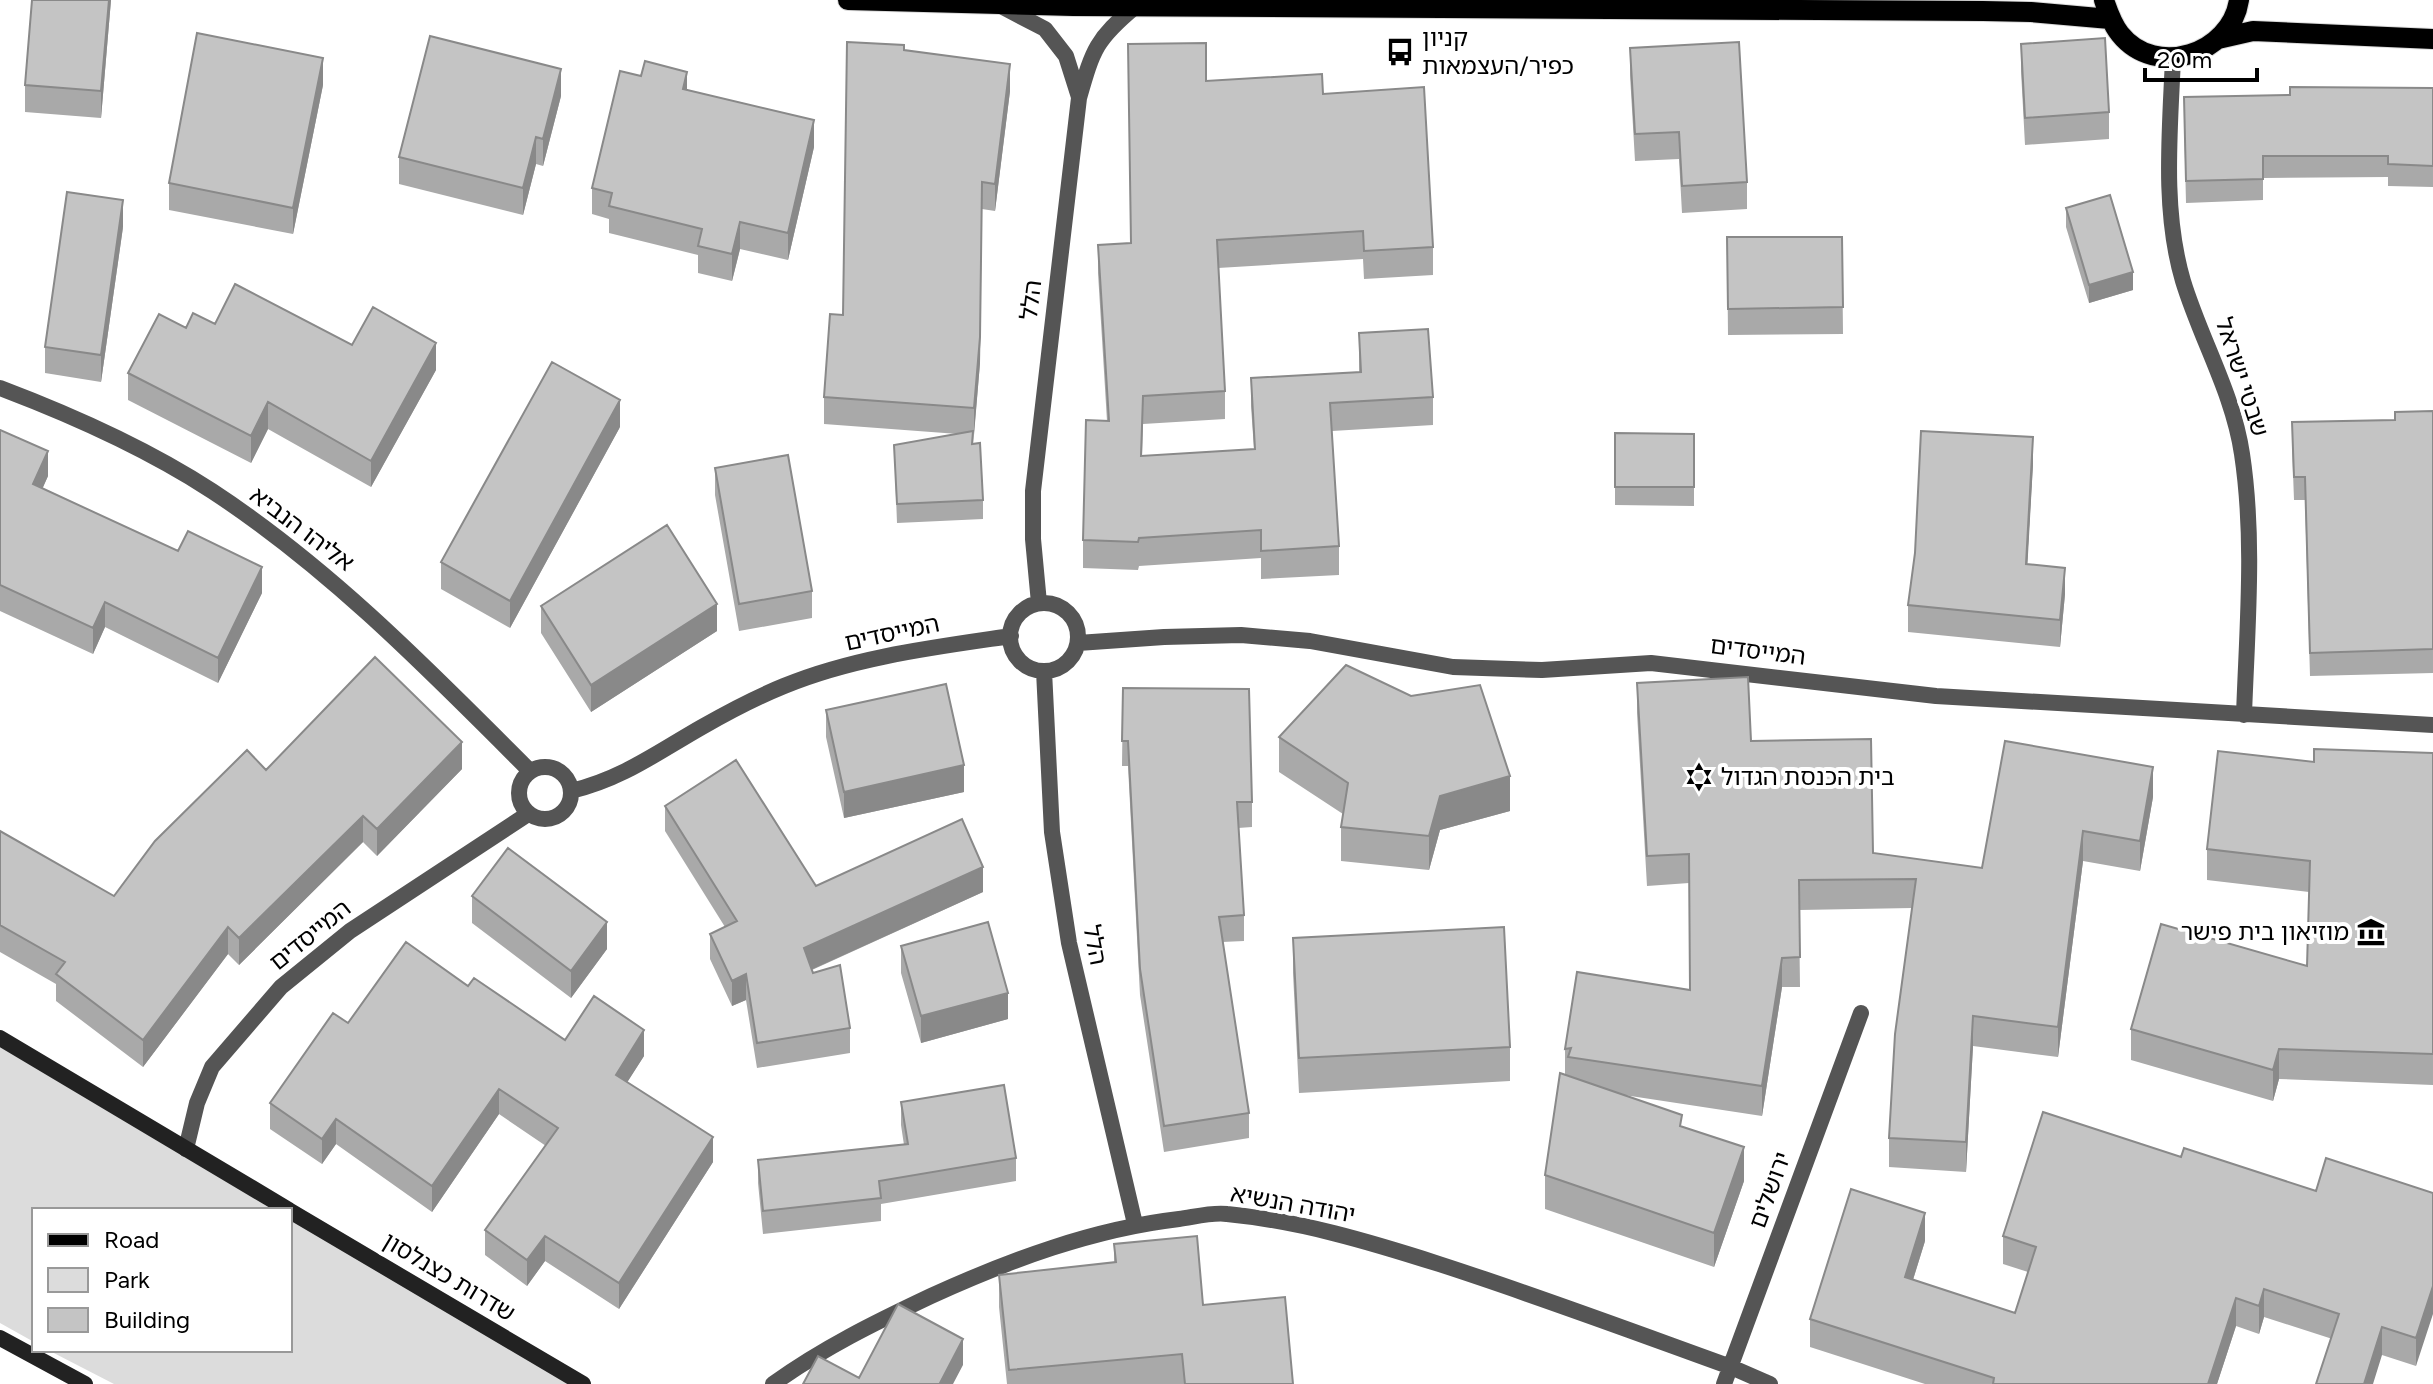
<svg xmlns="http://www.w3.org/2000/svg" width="2433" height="1384" viewBox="0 0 2433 1384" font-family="Figtree,'Noto Sans Hebrew',sans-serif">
	<rect width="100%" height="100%" fill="#fff"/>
	<path fill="#dcdcdc" d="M0,1043L281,1210H34V1342L0,1323Z
		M290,1215L573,1384H114L48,1350H290Z"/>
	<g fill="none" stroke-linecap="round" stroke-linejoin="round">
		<defs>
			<path id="primary" d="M848,0L1073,6L1983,11L2031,12L2110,19
				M2104,0C2108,12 2112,24 2120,34C2156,79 2231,54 2239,0
				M2218,39L2253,31L2433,39"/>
		</defs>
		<use href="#primary" stroke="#dbdbdb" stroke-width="22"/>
		<path stroke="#555" stroke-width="16" d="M999,5L1045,29L1066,56L1079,97
			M2173,58C2170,131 2162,210 2183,281C2201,340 2233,393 2242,454C2255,540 2247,628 2244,715
			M0,388C74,416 146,448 212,491C331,569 430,671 530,771
			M1039,603L1033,539V491L1079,98C1093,49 1096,39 1136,6
			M1010 637a34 34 0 1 1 68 0a34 34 0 1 1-68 0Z
			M1078,643L1164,637L1241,635L1310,641L1453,667L1542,670L1651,663L1936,696L2433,725
			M1044,671L1052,832L1069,943L1135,1224
			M519 793a26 26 0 1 1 52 0a26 26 0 1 1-52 0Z
			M571,791C622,779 658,752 702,727C728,712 757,697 784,686C854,657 936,647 1011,636
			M186,1149L197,1103L212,1067L281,987L350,931L528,814
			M773,1384C823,1348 876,1322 931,1296C1010,1260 1093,1229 1179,1219C1194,1217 1212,1212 1227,1214C1300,1221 1370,1242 1439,1264C1538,1296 1634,1332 1731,1367L1770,1384
			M1724,1384L1861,1013"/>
		<path stroke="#222" stroke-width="16" d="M0,1038L289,1210
			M290,1211L583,1384
			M0,1338L85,1384"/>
		<use href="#primary" stroke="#000" stroke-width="20"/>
	</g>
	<path fill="#a9a9a9" d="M32,0H111L101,118L25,112V85Z
		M2021,44L2109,112V139L2025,145L2021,71Z
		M1630,48L1747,182V209L1682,213L1679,159L1635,161L1630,75Z
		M904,50L1010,91L995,211L982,209L980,363L973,444L983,500V519L897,523L894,445L958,434L824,424V397Z
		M1206,81L1323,94L1433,247V275L1364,279L1363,259L1218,268L1225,391V419L1143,424L1142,456L1254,449L1251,406V378L1359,372V333L1433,397V425L1332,431L1339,546V575L1261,579V558L1139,566L1138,570L1083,568V540L1107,421L1098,273V245L1130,243Z
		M323,85L293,234L169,210V183Z
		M2433,88V187L2388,186V177L2263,178V200L2186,203L2184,119L2290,95Z
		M687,90L814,147L788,260L740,249L732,281L698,273V255L609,233V219L592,214V188Z
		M561,96L543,166L536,164L523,215L399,184V157Z
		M2066,208L2133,290L2089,303L2066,227Z
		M123,227L101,382L45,373V347Z
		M1727,237H1842L1843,334L1728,335Z
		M215,324L352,345L436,370L371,487L268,429L251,463L128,400V373L186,328Z
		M2433,411V673L2310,676L2305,500H2294L2292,445Z
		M620,427L510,628L441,589V562Z
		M0,430L48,476L42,489L262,593L218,683L105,627L93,654L0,611Z
		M1615,433L1694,434V506L1615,505Z
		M2033,464L2027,564L2065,594L2060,647L1908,632V605Z
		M715,468L812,591V618L739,631L715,495Z
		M541,606L717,631L591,712L541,633Z
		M1637,683L1751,741L1873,853L1982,868L2153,797L2140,871L2083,861L2058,1057L1973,1046L1966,1172L1889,1167V1138L1912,908L1799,910L1800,987H1782L1762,1116L1624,1095L1682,1127L1744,1181L1714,1267L1545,1209V1175L1565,1075V1049L1690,990L1689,883L1647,886L1637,713Z
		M1123,688L1252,802V827L1238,828L1244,915V941L1222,942L1249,1113V1138L1164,1152L1140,995L1128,766H1122Z
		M826,710L964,792L844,818L826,737Z
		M1279,737L1510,811L1440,830L1429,870L1341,861V827L1343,814L1279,772Z
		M2433,753V1085L2279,1079L2273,1101L2131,1060V1029L2307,966L2309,892L2207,880V849L2314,762Z
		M462,769L377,856L363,842L239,965L228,954L143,1067L56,1001V984L0,952V831L114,896L266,770Z
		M665,806L816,886L983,892L812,970L850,1028V1053L757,1068L746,1000L732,1006L710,959V934L725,927L665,831Z
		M472,896L607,949L571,998L472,923Z
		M1293,938L1510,1047V1081L1299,1093L1293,973Z
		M901,946L1008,1019L921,1043L901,973Z
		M468,986L565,1040L644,1056L627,1082L713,1162L619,1309L545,1261L527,1286L485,1255V1230L546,1146L499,1114L432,1212L336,1144L322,1164L270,1129V1103L348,1023Z
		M901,1102L1016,1158V1181L881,1204V1221L763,1234L758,1183V1160L904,1145L901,1125Z
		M2181,1157L2316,1191L2433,1193L2416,1366L2264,1317L2259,1334L2236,1326L2217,1384H1925L1810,1347V1319L1925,1241L1913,1280L2015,1313L2028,1272L2003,1264V1236Z
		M1114,1244L1203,1305L1293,1384H1007L999,1307V1275L1114,1262Z"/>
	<path fill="#898989" d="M109,0H111L101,118V91Z
		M323,58V85L293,234V208Z
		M1010,64V91L995,211V184Z
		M561,69V96L543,166V139Z
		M687,72V99L683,89Z
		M814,120V147L788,260V233Z
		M536,137V164L523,215V188Z
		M982,182L980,363L974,435V408Z
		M123,200V227L101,382V355Z
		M740,222V249L732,281V254Z
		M2133,272V290L2089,303V285Z
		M436,343V370L371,487V461Z
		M620,400V427L510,628V601Z
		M268,402V429L251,463V436Z
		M2033,437V464L2026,591V564Z
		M48,451V476L33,510V484Z
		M262,567V593L218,683V658Z
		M2065,568V594L2060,647V620Z
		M105,602V627L93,654V628Z
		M717,604V631L591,712V685Z
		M462,742V769L377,856V829Z
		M964,765V792L844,818V792Z
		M2153,767V797L2140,871V841Z
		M1510,776V811L1440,830L1429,870V836L1440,796Z
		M363,816V842L239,965V938Z
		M2083,831V861L2058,1057V1027Z
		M983,867V892L804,973V948Z
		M607,922V949L571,998V971Z
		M228,927V954L143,1067V1040Z
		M1782,958V987L1762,1116V1086Z
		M746,974V1000L732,1006V981Z
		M1008,993V1019L921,1043V1016Z
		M1973,1016V1046L1966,1172V1142Z
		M644,1030V1056L616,1100V1075Z
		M2279,1049V1079L2273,1101V1070Z
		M499,1089V1114L432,1212V1186Z
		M336,1119V1144L322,1164V1139Z
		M713,1137V1162L619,1309V1283Z
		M1744,1147V1181L1714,1267V1233Z
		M1925,1213V1241L1905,1305V1277Z
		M545,1236V1261L527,1286V1260Z
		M2433,1286V1314L2416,1366V1338Z
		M2264,1289V1317L2259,1334V1306Z
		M2236,1298V1326L2217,1384H2208Z
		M2382,1327V1355L2373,1384H2364Z
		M963,1339V1365L953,1384H940Z"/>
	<path fill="#c4c4c4" stroke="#898989" stroke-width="2" d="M32,0H109L101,91L25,85Z
		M197,33L323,58L293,208L169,183Z
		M430,36L561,69L543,139L536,137L523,188L399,157Z
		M2105,38L2109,112L2025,118L2021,44Z
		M847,42L904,45V50L1010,64L995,184L982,182L980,337L974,408L824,397L830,314L843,315Z
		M1739,42L1747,182L1682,186L1679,132L1635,134L1630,48Z
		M1206,43V81L1322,74L1323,94L1424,87L1433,247L1364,251L1363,231L1217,240L1225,391L1143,396L1141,456L1255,449L1251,378L1361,372L1359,333L1428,329L1433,397L1330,403L1339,546L1261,551V530L1139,538L1138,542L1083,540L1086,420L1109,421L1098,245L1131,243L1128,44Z
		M645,61L687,72L683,89L814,120L788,233L740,222L732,254L698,246L702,229L609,206L612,193L592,188L620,71L641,76Z
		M2290,87L2433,88V166L2388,164V156H2263V179L2186,181L2184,97L2290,95Z
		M67,192L123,200L101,355L45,347Z
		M2110,195L2133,272L2089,285L2066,208Z
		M1727,237H1842L1843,307L1728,309Z
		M235,284L352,345L373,307L436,343L371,461L268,402L251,436L128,373L159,314L186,328L193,313L215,324Z
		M552,362L620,400L510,601L441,562Z
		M2433,411V649L2310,653L2305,477H2294L2292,422L2395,420V412Z
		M0,430L48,451L33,484L178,551L188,531L262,567L218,658L105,602L93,628L0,585Z
		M973,431L972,444L980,443L983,500L897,504L894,445Z
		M1921,431L2033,437L2026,564L2065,568L2060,620L1908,605L1915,553Z
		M1615,433L1694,434V487H1615Z
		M788,455L812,591L739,604L715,468Z
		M667,525L717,604L591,685L541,606Z
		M375,657L462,742L377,829L363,816L239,938L228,927L143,1040L56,974L65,962L0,925V831L114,896L155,841L247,750L266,770Z
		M1346,665L1411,696L1480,685L1510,776L1440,796L1429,836L1341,827L1348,783L1279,737Z
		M1748,677L1751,741L1871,739L1873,853L1982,868L2005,741L2153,767L2140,841L2083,831L2058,1027L1973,1016L1966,1142L1889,1138L1895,1034L1916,879L1799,880L1800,957L1782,958L1762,1086L1568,1057L1571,1048L1565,1049L1577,972L1690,990L1689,854L1647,856L1637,683Z
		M946,684L964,765L844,792L826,710Z
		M1123,688L1249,689L1252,802H1237L1244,915L1219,917L1249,1113L1164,1126L1140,969L1128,741H1122Z
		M2314,749L2433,753V1054L2279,1049L2273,1070L2131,1029L2161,924L2307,966L2310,861L2207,849L2218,751L2314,762Z
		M736,760L816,886L962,819L983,867L804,948L813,973L840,965L850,1028L757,1043L746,974L732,981L710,934L737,921L665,806Z
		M508,848L607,922L571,971L472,896Z
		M988,922L1008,993L921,1016L901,946Z
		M1504,927L1510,1047L1299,1058L1293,938Z
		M406,942L468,986L474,978L565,1040L594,996L644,1030L616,1075L713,1137L619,1283L545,1236L527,1260L485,1230L558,1128L499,1089L432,1186L336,1119L322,1139L270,1103L333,1013L348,1023Z
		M1560,1073L1682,1115L1680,1126L1744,1147L1714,1233L1545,1175Z
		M1004,1085L1016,1158L879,1181L881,1198L763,1211L758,1160L908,1144L901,1102Z
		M2043,1112L2181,1157L2184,1148L2316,1191L2326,1158L2433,1193V1286L2416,1338L2382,1327L2364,1384H2316L2339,1314L2264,1289L2259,1306L2236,1298L2208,1384H1993L1994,1378L1810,1319L1851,1189L1925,1213L1905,1277L2015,1313L2036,1247L2003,1236Z
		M1197,1236L1203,1305L1285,1297L1293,1384H1185L1182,1354L1009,1370L999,1275L1116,1262L1114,1244Z
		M898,1304L963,1339L940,1383L942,1384H803L818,1356L859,1378Z"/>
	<defs>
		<symbol id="bus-bare" viewBox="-9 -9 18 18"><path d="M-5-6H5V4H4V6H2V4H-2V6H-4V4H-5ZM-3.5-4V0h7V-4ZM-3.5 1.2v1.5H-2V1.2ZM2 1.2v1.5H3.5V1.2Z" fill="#000" stroke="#fff" stroke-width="2.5" paint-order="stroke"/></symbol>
		<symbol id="synagogue-bare" viewBox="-9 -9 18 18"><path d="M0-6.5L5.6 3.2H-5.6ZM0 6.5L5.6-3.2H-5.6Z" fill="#000" stroke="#fff" stroke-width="2.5" paint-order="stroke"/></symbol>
		<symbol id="museum-bare" viewBox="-9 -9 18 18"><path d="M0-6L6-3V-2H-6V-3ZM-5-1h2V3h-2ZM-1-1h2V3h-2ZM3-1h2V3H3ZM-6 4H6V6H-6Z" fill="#000" stroke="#fff" stroke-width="2.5" paint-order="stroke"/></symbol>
	</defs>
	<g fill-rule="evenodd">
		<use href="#bus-bare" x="1380" y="32" width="40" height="40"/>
		<use href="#synagogue-bare" x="1679" y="757" width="40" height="40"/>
		<use href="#museum-bare" x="2351" y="912" width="40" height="40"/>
	</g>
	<g text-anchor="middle" stroke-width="8" stroke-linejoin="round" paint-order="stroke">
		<g font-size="24" fill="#000" stroke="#fff" text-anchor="start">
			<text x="1422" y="46">קניון<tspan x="1422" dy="28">כפיר/העצמאות</tspan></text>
			<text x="1721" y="785">בית הכנסת הגדול</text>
			<text x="2349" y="940" text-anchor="end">מוזיאון בית פישר</text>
		</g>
		<g font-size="24" fill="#000" stroke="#fff">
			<text transform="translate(1031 300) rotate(-83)" y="8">הלל</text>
			<text transform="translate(2242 377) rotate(72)" y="8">שבטי ישראל</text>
			<text transform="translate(302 529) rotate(37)" y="8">אליהו הנביא</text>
			<text transform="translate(892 633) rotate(-12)" y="8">המייסדים</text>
			<text transform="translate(1758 651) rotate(7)" y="8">המייסדים</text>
			<text transform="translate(310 935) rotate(-39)" y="8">המייסדים</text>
			<text transform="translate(1095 945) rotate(79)" y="8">הלל</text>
			<text transform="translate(1770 1190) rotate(-70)" y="8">ירושלים</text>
			<text transform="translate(1293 1204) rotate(10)" y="8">יהודה הנשיא</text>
			<text transform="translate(449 1277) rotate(31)" y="8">שדרות כצנלסון</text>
		</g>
	</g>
	<rect x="32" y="1208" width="260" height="144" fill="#ffffff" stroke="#999999" stroke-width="2"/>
	<rect x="48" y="1234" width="40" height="12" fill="#000000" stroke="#999999" stroke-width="2"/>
	<text x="104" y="1248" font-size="24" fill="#000000">Road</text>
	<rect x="48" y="1268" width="40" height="24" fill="#dcdcdc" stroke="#999999" stroke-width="2"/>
	<text x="104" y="1288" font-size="24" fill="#000000">Park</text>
	<rect x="48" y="1308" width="40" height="24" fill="#c4c4c4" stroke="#999999" stroke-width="2"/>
	<text x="104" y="1328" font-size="24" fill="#000000">Building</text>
	<path d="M2145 68v12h112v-12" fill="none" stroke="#000000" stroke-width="4"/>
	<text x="2157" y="68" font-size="24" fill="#000000" stroke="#ffffff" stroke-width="6" paint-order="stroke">20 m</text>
</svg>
